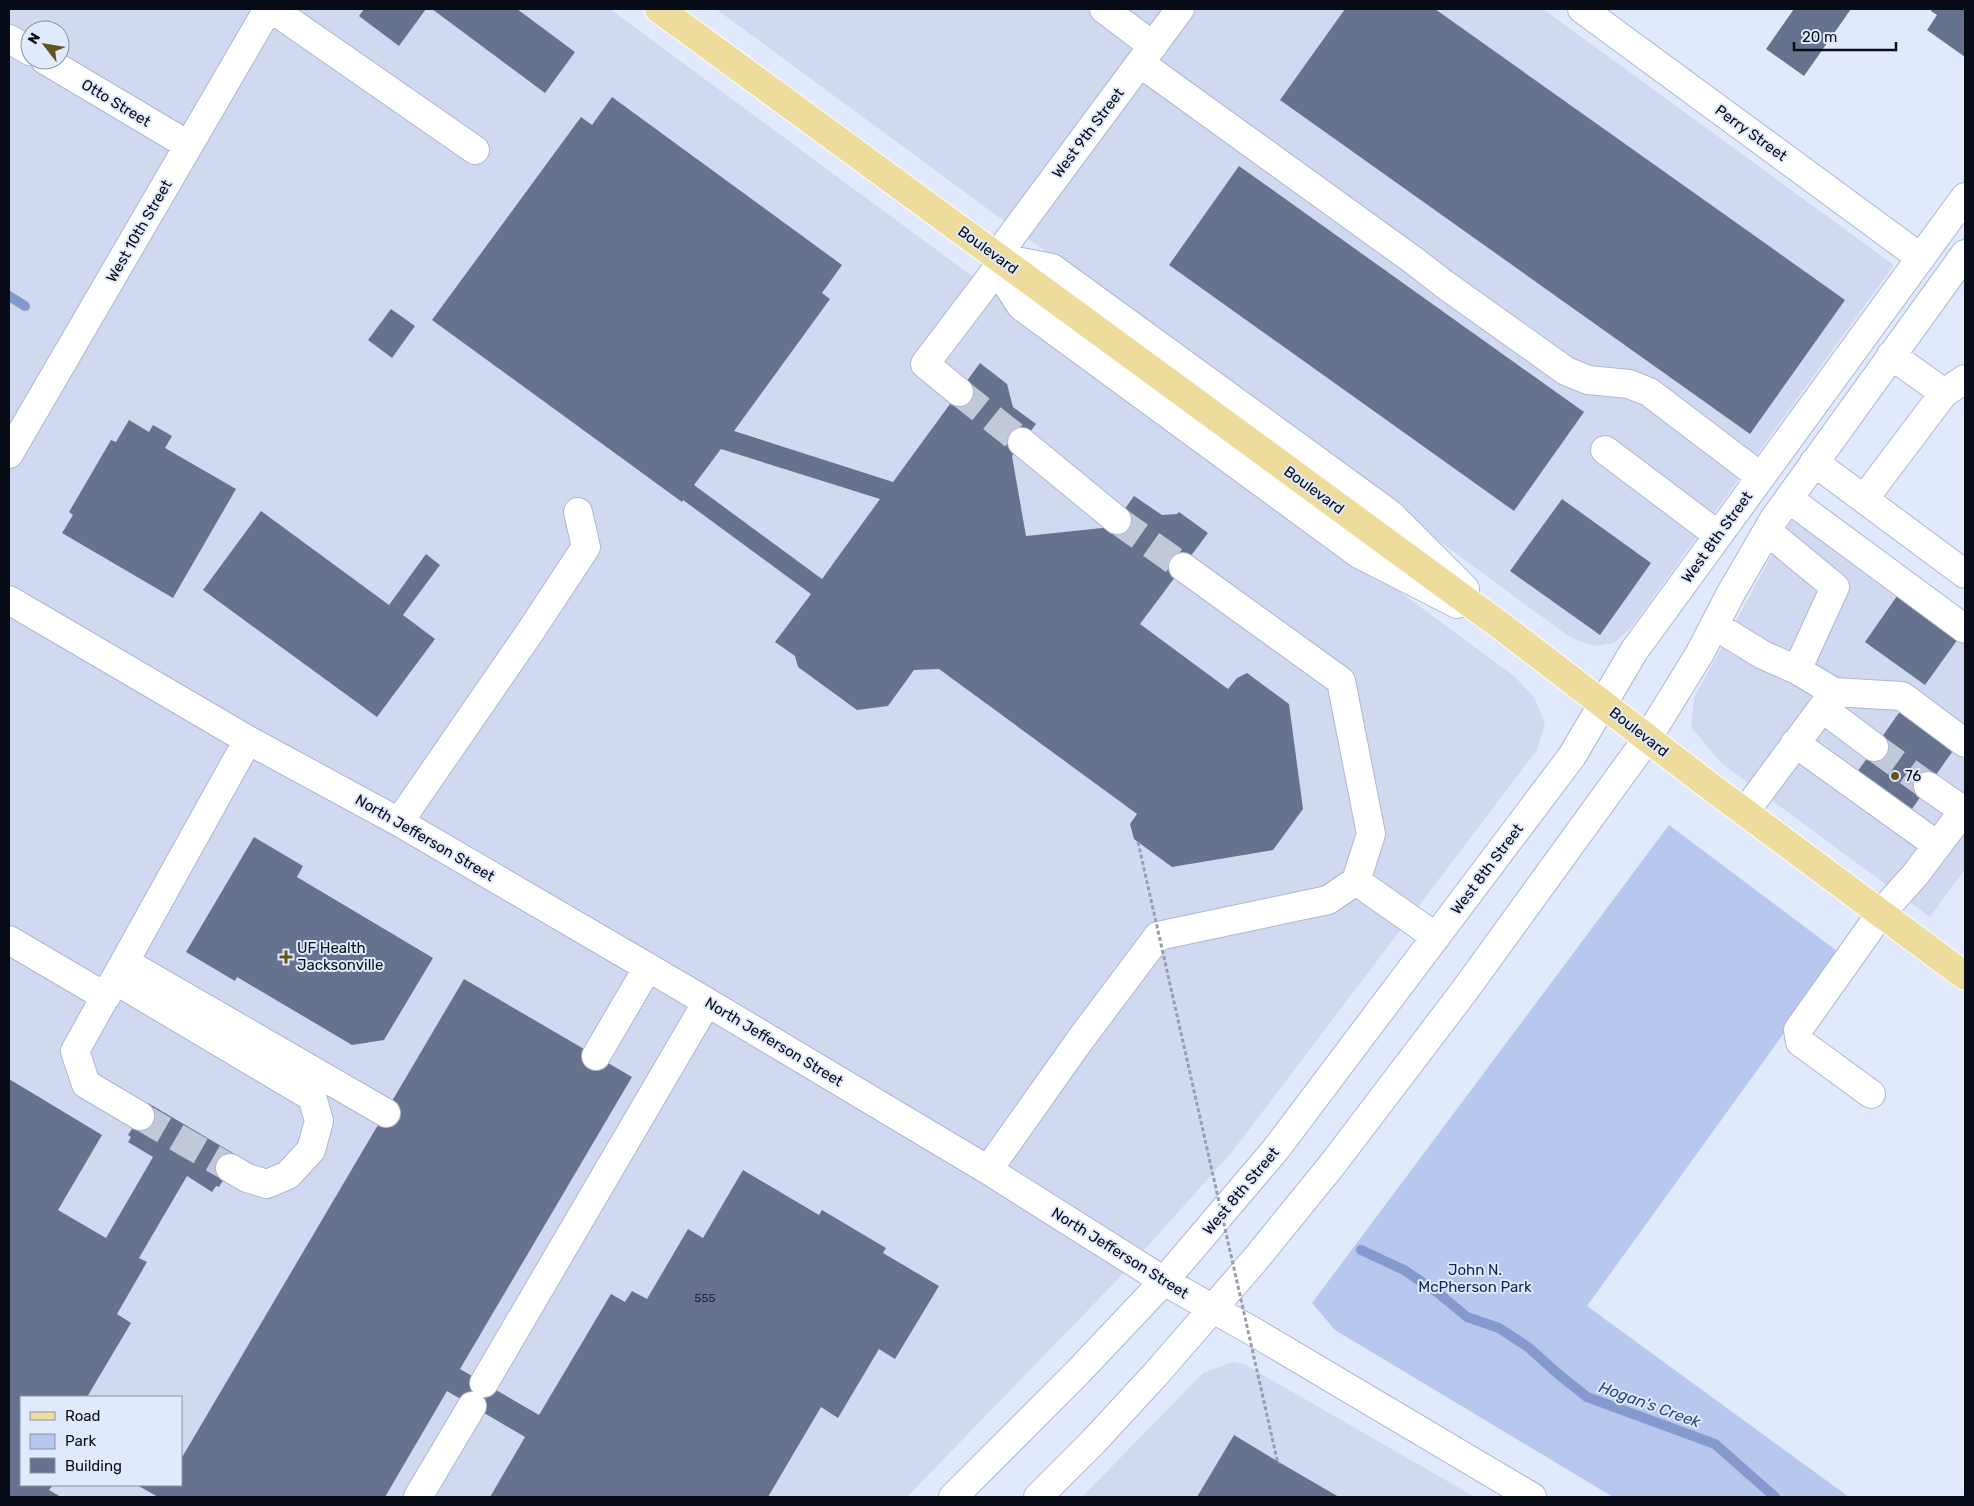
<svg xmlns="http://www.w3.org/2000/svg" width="1974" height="1506" viewBox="0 0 1974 1506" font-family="Rubik,sans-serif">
	<rect width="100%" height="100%" fill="#e1e9fc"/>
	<path fill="#d0d9ef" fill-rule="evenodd" d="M9,9H610L1514,676L1534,697L1545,723L1537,750L1232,1152L1120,1277L907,1497H9ZM30,30H60V60H30ZM21,1397H181V1485H21Z
		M716,9H1543L1894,265L1630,629L1614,643L1595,646L1571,638Z
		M1809,497L1965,612V869L1930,917L1721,763L1691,727L1694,698L1786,529Z
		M1232,1362L1244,1364L1475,1497H1082L1203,1373Z"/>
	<path fill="#b7c7ed" d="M1669,825L1841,954L1587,1306L1849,1497H1613L1335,1330L1312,1303Z"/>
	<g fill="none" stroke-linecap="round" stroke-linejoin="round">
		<path stroke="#849ace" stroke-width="10" d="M9,296L25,306
			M1361,1250L1404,1270L1437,1292L1467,1317L1499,1328L1528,1347L1557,1373L1587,1397L1715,1444L1775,1497"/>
	</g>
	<path fill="#67738e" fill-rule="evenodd" d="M364,9H426L399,46L359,16Z
		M432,9H517L575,52L545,93Z
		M1345,9H1435L1845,300L1750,434L1280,100Z
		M1794,9H1851L1804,76L1766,49Z
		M1932,9H1965V57L1927,30L1937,15L1931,11Z
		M612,97L842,265L822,293L830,299L734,431L893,482L980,363L1007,384L1013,407L1036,424L1012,456L1026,536L1112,527L1134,496L1162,515L1177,514L1179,512L1208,533L1140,624L1228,689L1237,678L1247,673L1289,704L1303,809L1273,850L1172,867L1134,839L1130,824L1137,814L939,669L914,670L888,706L857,710L798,667L795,656L775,642L811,594L683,500L682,502L432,320L581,117L592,125ZM721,449L880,499L822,579L694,485Z
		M1239,166L1584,412L1514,511L1169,265Z
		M391,309L415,326L392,358L368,340Z
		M129,420L149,432L153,425L172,436L165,448L236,489L173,598L62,533L73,515L69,512L111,440L116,442Z
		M1562,499L1651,563L1600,635L1510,571Z
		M261,511L389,605L426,554L440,565L403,615L435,639L377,717L203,590Z
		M1897,596L1958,639L1925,685L1865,642Z
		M1903,707L1957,745L1907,816L1853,778Z
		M254,837L303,866L297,877L433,958L384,1040L352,1045L237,977L235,981L186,952Z
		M464,979L632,1077L460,1369L539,1415L611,1294L625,1302L632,1291L647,1299L688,1229L703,1238L743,1170L819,1215L822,1210L886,1248L883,1253L939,1286L895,1359L879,1349L838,1418L821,1407L768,1497H490L525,1437L447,1391L385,1497H158L137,1485H181V1459Z
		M9,1079L102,1135L58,1210L106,1238L153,1157L128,1142L131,1137L128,1135L148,1103L238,1156L219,1187L216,1186L212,1192L187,1176L139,1258L147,1262L117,1314L131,1323L87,1397H21V1485H53L49,1490L61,1497H9Z
		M1234,1435L1277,1461L1339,1497H1197Z"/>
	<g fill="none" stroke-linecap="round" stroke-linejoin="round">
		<path stroke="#c0c8da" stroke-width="28" stroke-dasharray="28 14" stroke-linecap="butt" d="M959,392L1022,442
			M1117,520L1183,567
			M1874,747L1928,786
			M140,1116L230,1168"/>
		<defs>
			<path id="minor" d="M272,9L475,150
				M1104,9L1153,46
				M1582,9L1921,258
				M9,39L30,51
				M45,60L188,145
				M1140,63L1413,260L1444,284L1566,371L1588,380L1629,384L1649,392L1761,477
				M996,257L997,269L1021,306L1359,554L1457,604
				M996,257L1052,268L1390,514L1465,589
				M996,257L1180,9
				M959,392L925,364L1003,261
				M1944,393L1965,379
				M1022,442L1117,520
				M1605,450L1718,535
				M9,454L268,9
				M1814,462L1965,574
				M1789,499L1965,629
				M1864,499L1944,393L1891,355
				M1767,531L1835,587L1797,670
				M1183,567L1341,681L1371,834L1356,881
				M9,600L248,740L399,822L685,989L988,1170L1164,1281L1254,1332L1532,1497
				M1714,625L1763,655L1797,670L1834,692L1745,812
				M1834,692L1902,696L1965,743
				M1822,708L1874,747
				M1795,743L1937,845
				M1928,786L1964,811
				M399,822L530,632L586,547L578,512
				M9,940L106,997
				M125,962L386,1113
				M115,980L312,1097L319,1121L311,1150L288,1175L267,1184L247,1178L230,1168
				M596,1056L648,967
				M1871,1094L1800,1042L1798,1030L1881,913L1915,875L1965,809
				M140,1116L86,1084L75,1051L248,740
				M988,1170L1080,1040L1158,936L1328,900L1356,881L1436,937
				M484,1383L707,1002
				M418,1497L472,1406
				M953,1497L1078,1372L1164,1281L1276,1149L1572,756L1634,651L1965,197
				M1038,1497L1094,1441L1155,1375L1254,1261L1332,1165L1465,990L1647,739L1700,653L1731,593L1774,519L1965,254"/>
			<path id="major" d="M659,9L1501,626L1707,784L1965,976"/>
		</defs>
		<use href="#minor" stroke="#aab7d5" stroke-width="30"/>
		<use href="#major" stroke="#fff" stroke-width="30"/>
		<use href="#minor" stroke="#fff" stroke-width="28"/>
		<use href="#major" stroke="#eedc9d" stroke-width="28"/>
		<path stroke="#979ead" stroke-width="3" stroke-dasharray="4 2.5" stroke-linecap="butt" d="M1138,842L1278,1464"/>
	</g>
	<g fill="#635521" stroke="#e1e9fc" stroke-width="2">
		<circle cx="1895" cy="776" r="5"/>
		<path d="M283.5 949.5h5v5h5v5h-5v5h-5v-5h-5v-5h5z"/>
	</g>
	<g text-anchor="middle" stroke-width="4" stroke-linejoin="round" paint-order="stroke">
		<g font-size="12" fill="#202634">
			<text x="705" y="1302">555</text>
		</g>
		<g font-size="15" fill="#080c16" stroke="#e1e9fc">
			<text transform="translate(116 103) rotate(31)" y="5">Otto Street</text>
			<text transform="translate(1088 133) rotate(-53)" y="5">West 9th Street</text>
			<text transform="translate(1751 133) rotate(36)" y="5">Perry Street</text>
			<text transform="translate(139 231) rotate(-60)" y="5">West 10th Street</text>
			<text transform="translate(988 250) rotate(36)" y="5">Boulevard</text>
			<text transform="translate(1314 490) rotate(36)" y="5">Boulevard</text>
			<text transform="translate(1717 537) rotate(-54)" y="5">West 8th Street</text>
			<text transform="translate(1639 732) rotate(38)" y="5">Boulevard</text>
			<text transform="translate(425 838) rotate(30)" y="5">North Jefferson Street</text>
			<text transform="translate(1487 869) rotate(-53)" y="5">West 8th Street</text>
			<text transform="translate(774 1042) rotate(31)" y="5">North Jefferson Street</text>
			<text transform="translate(1241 1191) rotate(-50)" y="5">West 8th Street</text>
			<text transform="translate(1120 1253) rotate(32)" y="5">North Jefferson Street</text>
		</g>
		<g font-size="15" fill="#080c16" stroke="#e1e9fc" text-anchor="start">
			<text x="1905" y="781">76</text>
			<text x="297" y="953">UF Health<tspan x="297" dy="17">Jacksonville</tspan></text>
		</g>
		<g font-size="15" fill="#10225e" stroke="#e1e9fc">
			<text x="1475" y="1275">John N.<tspan x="1475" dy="17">McPherson Park</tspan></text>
		</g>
		<g font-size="16" font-style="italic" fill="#314888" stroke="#e1e9fc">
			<text transform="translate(1650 1404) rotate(20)" y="6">Hogan's Creek</text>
		</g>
	</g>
	<rect width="1974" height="1506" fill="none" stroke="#080c16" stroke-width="20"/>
	<rect x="20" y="1396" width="162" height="90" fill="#e1e9fc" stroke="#8a91a0"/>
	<rect x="30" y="1412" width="25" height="8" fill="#eedc9d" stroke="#8a91a0"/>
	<text x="65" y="1421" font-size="15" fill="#080c16">Road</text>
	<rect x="30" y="1434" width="25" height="15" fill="#b7c7ed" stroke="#8a91a0"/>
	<text x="65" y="1446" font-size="15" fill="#080c16">Park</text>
	<rect x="30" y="1458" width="25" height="15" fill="#67738e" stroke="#8a91a0"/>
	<text x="65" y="1471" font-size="15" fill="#080c16">Building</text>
	<g transform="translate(45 45) rotate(301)"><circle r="24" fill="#e1e9fc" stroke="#8a91a0"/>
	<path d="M0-4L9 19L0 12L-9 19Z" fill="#635521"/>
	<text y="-8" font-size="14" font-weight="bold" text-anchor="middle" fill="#080c16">N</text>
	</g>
	<path d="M1794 42v8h102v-8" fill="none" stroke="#080c16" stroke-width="2.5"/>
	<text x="1802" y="42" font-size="15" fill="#080c16" stroke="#e1e9fc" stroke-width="4" paint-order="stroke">20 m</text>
</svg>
